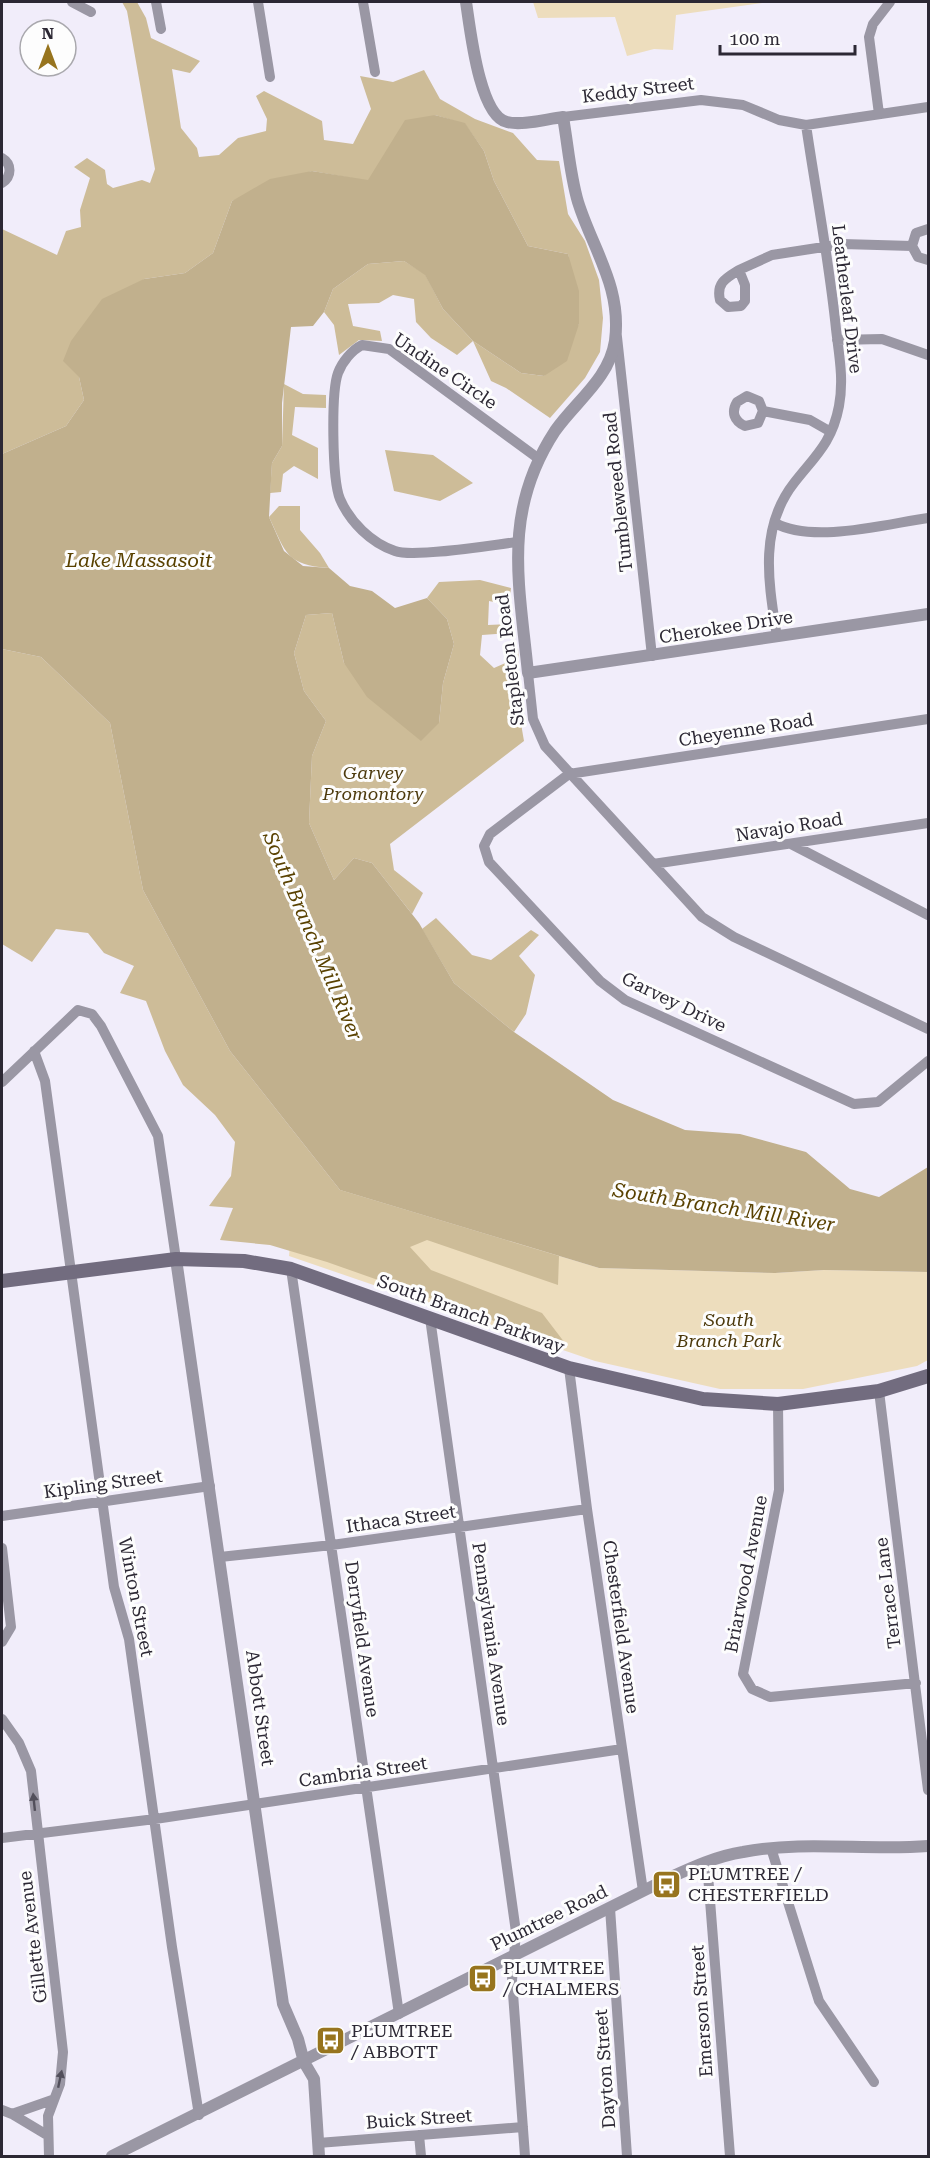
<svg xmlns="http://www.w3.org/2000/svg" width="930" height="2158" viewBox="0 0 930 2158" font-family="'Roboto Serif',serif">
	<rect width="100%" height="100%" fill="#f1edfa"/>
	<path fill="#edddbd" d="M533,2H769L676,15L673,50L654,49L627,56L615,17L538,18Z
		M340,1190L599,1268L775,1273L824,1270L928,1272V1360L917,1366L803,1389H720L595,1361L289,1256L293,1209Z"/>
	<path fill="#cdbc98" d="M122,2H137L146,18L151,38L200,61L190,73L172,69L181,128L197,148L199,157L219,155L238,138L266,131L267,119L256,96L264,91L322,121L324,140L353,144L371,109L360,76L393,82L424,70L440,99L475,119L513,133L537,160L559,161L568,214L585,241L599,280L603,318L600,352L585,378L550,418L506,388L491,381L473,341L457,355L431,338L416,322L414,299L393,295L379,303L348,304L353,326L380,331L382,341L359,340L339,355L334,325L324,312L333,289L368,264L404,261L425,274L443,309L473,341L521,373L544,376L579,324L568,254L528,246L494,181L484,151L465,124L435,115L368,181L312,171L232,201L213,253L185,273L144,279L79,377L84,400L66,426L2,454V229L57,255L66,231L81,227L80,210L90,178L74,167L87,158L105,170L107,184L113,188L142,180L150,183L155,169L127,11Z
		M284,384L303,394L326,395V408L295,407L292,435L318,448V479L294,466L283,474L281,492L270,493L272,463L282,446Z
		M385,450L433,455L473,483L440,501L394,491Z
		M279,506H300V530L320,553L329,568C286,565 286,553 269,517Z
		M480,580L511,588L509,605L489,601L488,625L512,624L510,633L482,635L480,655L494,668L512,660L518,648C520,679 518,711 524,741L390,844L394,870L423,893L412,914L372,863L354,858L334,880L309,823L312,756L326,721L304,691L294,653L306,615L332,613L344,663L439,723L443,683L454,644L447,619L427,598L439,582Z
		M2,649L41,657L110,723L143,890L230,1051L340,1190L559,1256L558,1285L427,1240L410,1247L431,1270L542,1313L568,1347L327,1262L270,1245L220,1240L233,1208L209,1206L231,1176L235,1142L215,1115L183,1085L165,1051L146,1001L120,993L134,966L104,953L88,933L56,929L32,962L2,944Z
		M436,918L472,955L491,960L531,930L539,935L519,956L535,975L526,1014L514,1032L454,983L422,929Z"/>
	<path fill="#c1b08d" d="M435,115L465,123L484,151L494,181L528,246L568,254L579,291V324L567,361L544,376L521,373L473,341L443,309L425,275L404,261L368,264L333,289L324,312L313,326L291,327L282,403V446L272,463L269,517L284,551L303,566L329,568L350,586L372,591L395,608L427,598L447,619L454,644L443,683L439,723L421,741L367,697L344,663L332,613L306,615L294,653L304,691L326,721L312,756L309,823L334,880L354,858L372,863L419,923L454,983L514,1032L613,1100L685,1130L740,1134L806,1152L850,1189L879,1197L928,1167V1272L824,1270L775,1273L599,1268L340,1190L230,1051L143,890L110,723L41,657L2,649V454L66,426L84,400L79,377L63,361L71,341L102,299L144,279L185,273L213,253L232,201L270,179L312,171L368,180L405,120Z"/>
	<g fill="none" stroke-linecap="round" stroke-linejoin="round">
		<path stroke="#9a97a4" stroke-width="10" d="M72,2L91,12
			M156,2L161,29
			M258,2L270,77
			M363,2L375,72
			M879,114L869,37L873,24L890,2
			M563,117L701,100L743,105L779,120L806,125L928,107
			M2,158C12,164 12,176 2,183
			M928,229L916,233L912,246L918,257L928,260
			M739,270C726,278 716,283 720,300L728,307L741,306L745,301V285L739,270L772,255L843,244L912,246
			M617,337L652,656
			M837,340L882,339L928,355
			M763,411L759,401L747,396L737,402C731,412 734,421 745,426L758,423L763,411L810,420L831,432
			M775,523C813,544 886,524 928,518
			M517,542C492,545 414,558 395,551C371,543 350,522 340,499C332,480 331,392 338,373C342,362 352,350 362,345L389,349L539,459
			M777,637C769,585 758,529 794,483C815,456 832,443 839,406C844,379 839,355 836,329C829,260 816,193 806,125
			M528,673L533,719L545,746L702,917L734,937L928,1029
			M928,719L569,774L490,834L484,846L489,862L600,981L625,1000L854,1104L878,1102L928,1061
			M791,844L928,915
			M653,864L928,823
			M34,1051L45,1081L114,1587L129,1639L172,1947L199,2115
			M2,1082L78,1010L92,1014L101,1026L158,1136L176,1259
			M291,1269L399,2014
			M430,1318L516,1932L512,1980L525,2156
			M569,1368L587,1509L643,1891
			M879,1391L928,1790
			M778,1404L779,1490L743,1674L752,1689L770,1697L916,1683
			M2,1516L210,1486
			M2,1548L11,1627L2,1642
			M220,1557L332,1545L587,1509
			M2,1719L19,1743L31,1771L63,2052L60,2084L48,2116L49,2156
			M2,1838L155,1819L622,1749
			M771,1848L819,2001L874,2082
			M707,1862L730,2156
			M610,1908L627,2156
			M2,2110L12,2114L52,2100
			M12,2114L47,2135
			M419,2135L421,2156
			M318,2143L523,2127"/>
		<path stroke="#9a97a4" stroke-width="12" d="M466,2C470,27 479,116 507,122C522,126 546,119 563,117C568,145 570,175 578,202C593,250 622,287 615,341C609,379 576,401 555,431C502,512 519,582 528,673L928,614
			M176,1259L283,2004L298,2039L304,2062L314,2079L319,2156
			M112,2156L669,1878C693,1867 717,1856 743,1852C805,1840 867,1851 928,1846"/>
		<path stroke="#726c7f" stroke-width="14" d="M2,1281L176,1259L244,1261L291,1269L569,1368L703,1399L778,1404L879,1391L928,1376"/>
	</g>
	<defs><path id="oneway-solid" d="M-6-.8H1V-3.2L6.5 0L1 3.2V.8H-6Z" transform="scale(1.5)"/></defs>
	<g fill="#524f5b">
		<use href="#oneway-solid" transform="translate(34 1802) rotate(-96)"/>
		<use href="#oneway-solid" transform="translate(60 2079) rotate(-78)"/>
	</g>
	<defs>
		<symbol id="bus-square" viewBox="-11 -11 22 22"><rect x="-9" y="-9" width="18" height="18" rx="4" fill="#97741e" stroke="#fdfdfd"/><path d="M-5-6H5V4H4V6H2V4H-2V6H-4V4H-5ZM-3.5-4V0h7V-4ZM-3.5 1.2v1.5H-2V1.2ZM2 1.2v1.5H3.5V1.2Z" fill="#fff"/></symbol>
	</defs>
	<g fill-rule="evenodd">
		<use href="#bus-square" x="650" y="1868" width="33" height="33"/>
		<use href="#bus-square" x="466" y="1962" width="33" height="33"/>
		<use href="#bus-square" x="314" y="2024" width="33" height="33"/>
	</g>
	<g text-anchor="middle" stroke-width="6" stroke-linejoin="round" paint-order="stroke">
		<g font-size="18" fill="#2c2834" stroke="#fdfdfd">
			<text transform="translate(638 90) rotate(-7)" y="6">Keddy Street</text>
			<text transform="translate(847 299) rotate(83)" y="6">Leatherleaf Drive</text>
			<text transform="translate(445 371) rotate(34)" y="6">Undine Circle</text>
			<text transform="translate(618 492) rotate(-96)" y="6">Tumbleweed Road</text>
			<text transform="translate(726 627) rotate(-9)" y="6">Cherokee Drive</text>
			<text transform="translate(510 660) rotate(-97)" y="6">Stapleton Road</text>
			<text transform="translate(746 730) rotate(-9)" y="6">Cheyenne Road</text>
			<text transform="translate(789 827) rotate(-9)" y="6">Navajo Road</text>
			<text transform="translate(674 1002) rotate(26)" y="6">Garvey Drive</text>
			<text transform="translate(471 1314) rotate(20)" y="6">South Branch Parkway</text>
			<text transform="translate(103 1484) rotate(-8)" y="6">Kipling Street</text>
			<text transform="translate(401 1519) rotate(-8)" y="6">Ithaca Street</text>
			<text transform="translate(746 1574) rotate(-79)" y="6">Briarwood Avenue</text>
			<text transform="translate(888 1593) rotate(-97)" y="6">Terrace Lane</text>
			<text transform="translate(136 1597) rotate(79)" y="6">Winton Street</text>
			<text transform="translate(621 1627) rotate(82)" y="6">Chesterfield Avenue</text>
			<text transform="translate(491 1634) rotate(82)" y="6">Pennsylvania Avenue</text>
			<text transform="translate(362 1639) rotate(82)" y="6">Derryfield Avenue</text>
			<text transform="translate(260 1708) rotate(82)" y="6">Abbott Street</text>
			<text transform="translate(363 1772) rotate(-8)" y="6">Cambria Street</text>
			<text transform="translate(549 1918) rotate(-26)" y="6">Plumtree Road</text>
			<text transform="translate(33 1937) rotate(-97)" y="6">Gillette Avenue</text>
			<text transform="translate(702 2011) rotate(-94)" y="6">Emerson Street</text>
			<text transform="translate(605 2069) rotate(-94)" y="6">Dayton Street</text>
			<text transform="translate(419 2119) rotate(-4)" y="6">Buick Street</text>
		</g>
		<g font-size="18" font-style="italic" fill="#4d3a0d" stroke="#fdfdfd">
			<text x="373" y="779">Garvey<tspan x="373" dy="21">Promontory</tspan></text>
			<text x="729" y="1326">South<tspan x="729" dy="21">Branch Park</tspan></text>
		</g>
		<g font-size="18" fill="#2c2834" stroke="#fdfdfd" text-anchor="start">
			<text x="688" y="1880">PLUMTREE /<tspan x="688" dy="21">CHESTERFIELD</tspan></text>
			<text x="503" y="1974">PLUMTREE<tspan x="503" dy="21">/ CHALMERS</tspan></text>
			<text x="351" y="2037">PLUMTREE<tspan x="351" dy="21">/ ABBOTT</tspan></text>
		</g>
		<g font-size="20" font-style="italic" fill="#594100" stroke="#fdfdfd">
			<text x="139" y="567">Lake Massasoit</text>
			<text transform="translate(313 936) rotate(67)" y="7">South Branch Mill River</text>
			<text transform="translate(724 1207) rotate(9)" y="7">South Branch Mill River</text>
		</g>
	</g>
	<rect width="930" height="2158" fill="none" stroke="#2c2834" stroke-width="6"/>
	<g transform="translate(48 48)"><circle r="28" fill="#fdfdfd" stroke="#a9a8ad" stroke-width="1.5"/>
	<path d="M0-4.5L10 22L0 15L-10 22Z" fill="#97741e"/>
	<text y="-9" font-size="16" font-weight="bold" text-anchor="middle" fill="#2c2834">N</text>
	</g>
	<path d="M720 45v9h135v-9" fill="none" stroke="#2c2834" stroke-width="3"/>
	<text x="729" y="45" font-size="18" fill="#2c2834" stroke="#fdfdfd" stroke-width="4.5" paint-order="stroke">100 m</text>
</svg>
